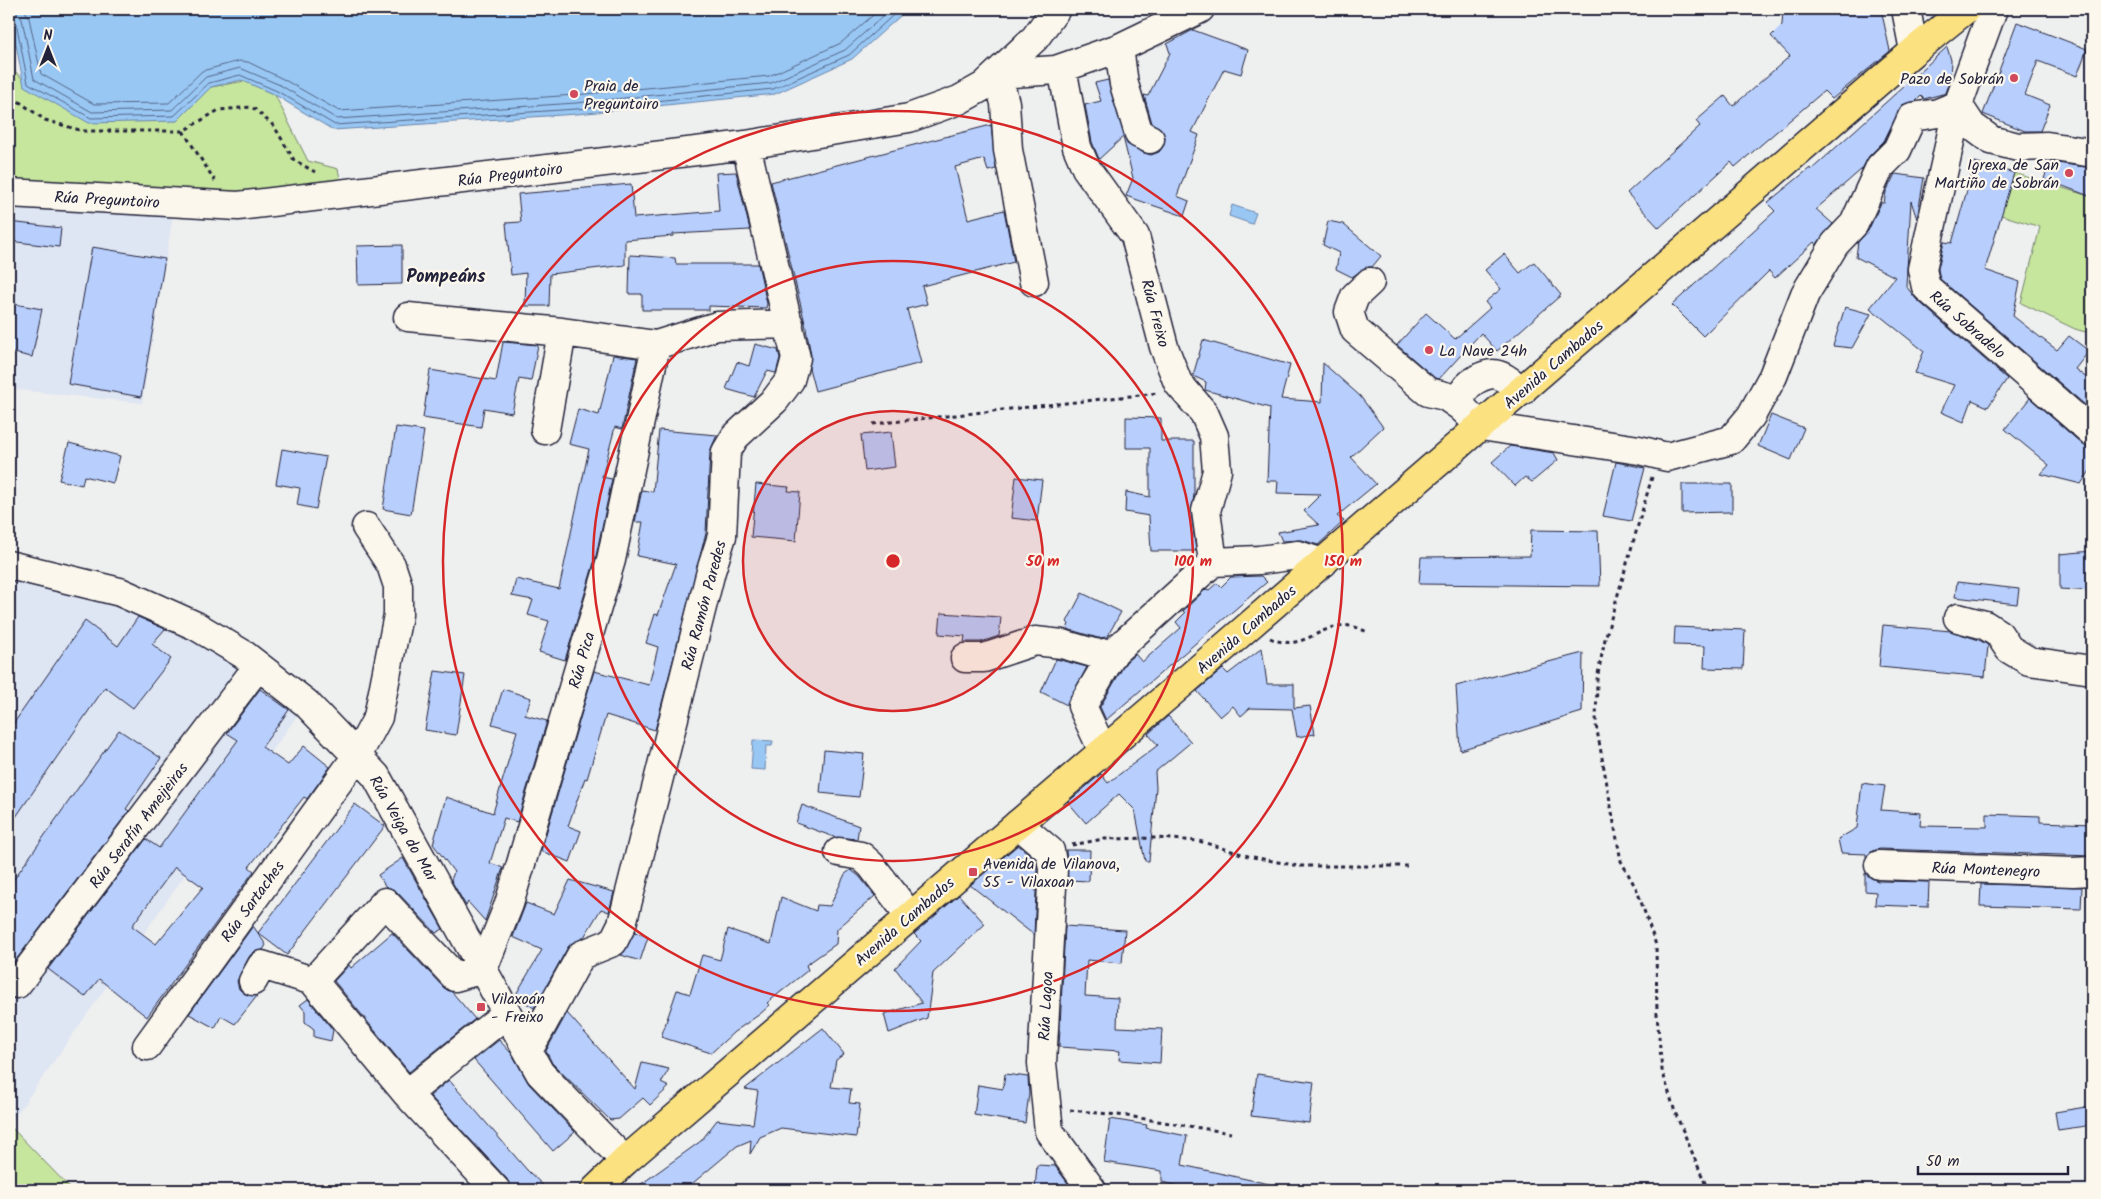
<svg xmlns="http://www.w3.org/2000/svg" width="2101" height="1199" viewBox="0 0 2101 1199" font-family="Kalam,sans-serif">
	<rect width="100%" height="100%" fill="#eeefef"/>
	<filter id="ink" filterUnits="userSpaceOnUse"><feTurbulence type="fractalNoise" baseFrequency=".02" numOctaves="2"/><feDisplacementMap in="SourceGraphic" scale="10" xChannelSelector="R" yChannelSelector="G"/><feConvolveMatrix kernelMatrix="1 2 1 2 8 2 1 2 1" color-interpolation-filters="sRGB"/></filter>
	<g filter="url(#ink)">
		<path fill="#dee5f3" d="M9,191L175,203L142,403L9,389Z
			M9,565L120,592L306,703L9,1125Z"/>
		<path fill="#c6e59d" stroke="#74846c" d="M9,65L35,92L177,121L211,87L245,81L275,95L308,161L338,169L343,193L9,191Z
			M2014,173L2092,197V334L2075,329L2021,303L2040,227L2001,215Z
			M9,1125L72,1190H9Z"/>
		<path fill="#99c7f4" stroke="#6985aa" d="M9,9H908L852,59L775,94L577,114L333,130L275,95L241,80L211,87L177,121L89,123L24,86Z
			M1232,205L1256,213L1252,224L1229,216Z
			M753,740L773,741L772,746H766L765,770L751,769Z"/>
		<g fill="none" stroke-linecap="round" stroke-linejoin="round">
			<path stroke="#526485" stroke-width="1" d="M24,9L29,18L41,74L94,104L169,103L202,71L239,61L248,62L283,79L339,111L575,95L769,76L841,43L880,9
				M9,11L16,12L22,19L34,79L92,112L172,110L206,77L240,68L280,85L337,119L576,103L771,83L845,50L891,9
				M9,17L16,22L28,83L91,118L174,116L209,83L240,75L277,91L335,125L576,109L773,89L849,55L900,9"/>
		</g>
		<path fill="#b8cffd" stroke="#22223b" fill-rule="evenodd" d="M1783,9H1881L1890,51L1832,99L1824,91L1735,167L1731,162L1659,228L1627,193L1700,126L1696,121L1725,96L1733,106L1790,56L1771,36L1782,25Z
			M2017,22L2087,49L2077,76L2038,61L2025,95L2050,105L2040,131H2025L1983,114Z
			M1193,30L1248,50L1241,74L1224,69L1192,132L1199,135L1177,196L1189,201L1184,216L1126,196L1133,178L1123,137L1099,159L1092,142L1085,105L1101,101L1095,83L1108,80L1127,144L1144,153L1151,155L1159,152L1164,145L1165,137L1162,130L1152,123L1144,95L1148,96L1170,53L1167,44Z
			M1947,47L1951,60L1950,81L1946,93L1924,99L1921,96L1916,101L1902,105L1884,141L1869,156L1862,169L1816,209L1833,224L1816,245L1814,242L1775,278L1769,271L1703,336L1672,305L1775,211L1767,203L1810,168L1811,170Z
			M991,125L996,169L988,171L984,159L955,167L968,219L1004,210L1014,262L922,286L927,304L907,309L921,363L815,391L809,368L811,355L805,323L771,182Z
			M1975,162L2014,173L1985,270L2020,282L2013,316L2041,338L2057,350L2069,336L2089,351L2075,369L2092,382V411L1940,279L1938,269L1944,242L1952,243Z
			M2050,162L2092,168V197L2044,179Z
			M736,172L750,230L673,234V236L625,240V265L550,274L549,306H525L526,273L511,275L506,223L521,222L518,194L631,184L634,218L719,211L716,173Z
			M1895,174L1924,178L1917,219L1911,201L1906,286L1916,299L2007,379L1988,407L1972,400L1964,422L1941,412L1954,385L1915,373L1924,351L1870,308L1895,277L1856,257L1858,242L1868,231L1881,203H1884L1886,192Z
			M1328,221L1343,224L1381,256L1372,267H1366L1352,277L1336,269L1339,253L1323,245Z
			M9,222L61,228L59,247L9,241Z
			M402,245V284L358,285L357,246Z
			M92,247L165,259L141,397L68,384Z
			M1504,254L1520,273L1534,262L1561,295L1497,351L1481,333L1439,379L1435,378L1397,345L1426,313L1455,339L1490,308L1485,302L1501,289L1485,270Z
			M630,255L675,258L676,264H758L767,304L766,308L709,306V310H642V294H629Z
			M9,303L42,309L32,357L9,352Z
			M1845,307L1871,314L1852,348L1833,346Z
			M1203,340L1290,365L1281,399L1322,402L1323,363L1360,396L1383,427L1351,457L1376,484L1337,516L1344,521L1318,545L1302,540L1282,541L1278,532L1319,525L1304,511L1321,494L1277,493L1278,481H1267L1270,408L1205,390L1206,382L1193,376Z
			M503,342L538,345L531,381L519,379L512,413L484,408L481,427L423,418L430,370L496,381Z
			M755,344L778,350L780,358L776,373L767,371L754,397L726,389L737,362L749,366Z
			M613,355L637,358L622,429L615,427L602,477L612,479L596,556L565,660L539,652L549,621L528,615L533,600L512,596L516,579L559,589L589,449L569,444L578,409L599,415Z
			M2030,398L2082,444L2092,447V468L2081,484L2041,474L2049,465L2005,429Z
			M1771,415L1804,428L1791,460L1758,446Z
			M1126,417L1161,418V441H1194V495L1191,513L1196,551H1151L1149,516L1125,512L1126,492L1150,497V448H1126Z
			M396,427L424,431L411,514L383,509Z
			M659,430L717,435L710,451L706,533L655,730L606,715L587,779L585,778L568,826L581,831L570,862L541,851L594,671L649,685L658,647L646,643L655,614L658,615L676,564L637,556L643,522H635L642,490L653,492Z
			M891,432L895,467L865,471L861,435Z
			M69,443L120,456L113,483L84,476L82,485L59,480Z
			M1510,446L1554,453L1558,460L1532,482L1525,477L1515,486L1492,462Z
			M282,449L326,457L316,509L297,505L300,488L276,484Z
			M1616,462L1645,468L1631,521L1603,516Z
			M1016,477L1042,480L1037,521L1011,518Z
			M756,484L789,487L788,491L800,492L796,541L751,537Z
			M1682,484H1732V512L1682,513Z
			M1531,530L1598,531L1600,586L1419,584L1421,557L1530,556Z
			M2092,551V591L2060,589V554Z
			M1261,576L1267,582L1106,720L1100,707L1126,662L1135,654L1142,662L1181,628L1176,622L1185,613L1183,611L1206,589L1209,590L1217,583L1221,587L1231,577Z
			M1957,582L2019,589L2017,604L1955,597Z
			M1082,593L1121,612L1107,637L1098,638L1067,629L1069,624L1067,622Z
			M941,613L1001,617L999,636L981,642H964L965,636L939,634Z
			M138,617L165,629L152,644L171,659L133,708L105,687L9,827V730L85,621L118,646Z
			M1883,625L1951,631L1979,640L1988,645L1985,677L1879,667Z
			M1675,627L1745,630L1743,669L1704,668L1705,646L1674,645Z
			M1262,648L1267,684H1294V708L1310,706L1315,734L1297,737L1292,709L1250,708L1241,716L1233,706L1220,717L1197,691L1223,669L1228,674Z
			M1583,653L1582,712L1460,750L1456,686Z
			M1056,659L1087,667L1067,705L1041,692Z
			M435,671L465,675L456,735L425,730Z
			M260,689L289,710L262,747L288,765L304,746L330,767L307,799L304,797L249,867L254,871L147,1017L99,979L85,997L48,969L146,839L159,848L238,740L227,733ZM175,867L203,887L156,944L132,926Z
			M503,689L531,698L525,715L547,721L517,822L504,818L490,863L503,868L485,921L468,902L466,906L451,880L454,872L433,844L446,797L493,813L517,731L492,724Z
			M1168,716L1191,742L1155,772L1156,788L1149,861H1145L1135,810L1119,794L1086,823L1068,802L1101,774L1108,783L1158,745L1148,734Z
			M119,730L161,758L126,809L129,811L9,969V886Z
			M824,750L864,754L859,797L820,793Z
			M1862,783L1885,786L1881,810L1921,813L1920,826L1987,827V814L2040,816V822L2092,824V856L1880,849L1872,851L1866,857V854L1841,853L1838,839L1857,828Z
			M355,804L385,826L287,955L258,933L266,945L263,950L254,952L249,957L237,981L239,989L245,994L257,996L235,1024L221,1016L215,1028L189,1014L253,926L258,933Z
			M802,805L859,826L857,839L834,837L796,823Z
			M1018,845L1036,859L1037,870L1034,935L970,885Z
			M1066,850H1090L1089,881L1068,880Z
			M403,858L443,929L436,933L396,891L386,887L378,875Z
			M851,870L859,876L875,896L837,929L836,944L806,965L808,970L767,1003L770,1005L760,1014L734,1032L711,1053L661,1037L677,990L690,994L702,955L720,960L728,929L771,944L781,897L816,911L817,905L830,906L845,874Z
			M1865,873L1871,878L1878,881L1929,882L1928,907L1875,905L1876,892L1865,891Z
			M570,880L614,892L609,912L601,909L584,937L568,947L534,1008L515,996L542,950L513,937L526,903L554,914Z
			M1981,884L2082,887L2081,909L1980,906Z
			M959,895L985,924L933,973L927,1018L889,1033L884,1014L922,1003L895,968L921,941L914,934Z
			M1065,926L1125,930L1122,963L1087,960L1085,996L1118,998L1117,1027L1162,1029L1160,1063L1119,1060L1120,1051L1059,1047Z
			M635,932L648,937L640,961L621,955Z
			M392,933L444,988L452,992L475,1019L409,1072L334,981L349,965L351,968Z
			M308,999L333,1030L331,1041L314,1037V1029L305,1022V1011L300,1005Z
			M567,1013L635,1089L642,1063L669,1069L661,1083L669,1087L650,1105L643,1098L619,1119L610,1120L552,1063L546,1051Z
			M823,1028L844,1054L836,1060L831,1087L851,1089L849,1103L860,1104L856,1137L781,1128L760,1137L750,1154L751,1140L737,1146L687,1188L633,1190L701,1141L717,1120L753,1124L758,1091L745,1089Z
			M499,1040L512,1054L529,1084L575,1132L553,1151L474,1060Z
			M1005,1074L1028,1077L1029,1094L1025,1123L974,1115L978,1085L1003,1089Z
			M1257,1074L1314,1082L1309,1123L1251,1116Z
			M449,1080L527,1170L548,1190H511L507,1179L430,1096Z
			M2092,1106V1125L2058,1130L2055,1112Z
			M1110,1119L1147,1125L1146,1128L1187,1136L1182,1165L1269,1184L1268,1190H1195L1162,1182V1171L1104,1162Z
			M1037,1165L1055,1166L1073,1190H1035Z"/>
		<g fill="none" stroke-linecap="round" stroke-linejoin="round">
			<defs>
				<path id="minor" d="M1906,9L1914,51
					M1993,9L1958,105L1922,269L1926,287L2092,432
					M1119,48L1124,84L1139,134L1150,139
					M1062,68L1077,147L1086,168L1135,236L1164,347L1178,383L1204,413L1214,436L1217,471L1206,511L1213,562
					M9,193L238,206L746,145L909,118L959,100L984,86L1035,38L1056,9
					M1034,282L1008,150L1005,103L997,74L1056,70L1119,48L1200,9
					M1370,282L1355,296L1349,312L1355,330L1428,392L1445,396L1461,407
					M408,317L562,332L656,345L717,326L789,324
					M1522,391C1515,386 1507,377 1498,375C1487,371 1466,383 1462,395C1461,399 1462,404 1461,407L1481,426L1639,450L1667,457L1731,440L1751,416L1773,376L1805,294L1835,244L1854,224L1880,167L1897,150L1912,117L1938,113L1958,105L1972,126L1991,140L2018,147L2047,146L2087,152
					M545,430L562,332
					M9,565L120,592L196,626L243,654L306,703L376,776L540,1073L625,1161
					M1958,618L1985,625L1999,634L2009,649L2029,661L2092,670
					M965,658H984L1035,641L1062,644L1097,654L1114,652
					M1103,751L1082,706L1114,652L1213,562L1259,560L1298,555L1323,563
					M1018,824L1050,851L1053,869L1042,1063L1049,1131L1092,1190
					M839,852L861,856L871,865L910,916
					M1879,865L2073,872L2092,871
					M253,981L262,965L313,981
					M17,984L258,666
					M507,1013L407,1094L313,981L385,902L455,977L483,969L509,904L611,560L656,345
					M147,1046L357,756L378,717L398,615V586L391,565L366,527
					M528,1051L581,955L613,942L622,924L711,571L722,536L726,452L735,437L775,400L790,380L796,358L746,145
					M407,1094L496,1190"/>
				<path id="major" d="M595,1190L625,1161L1213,657L1914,51L1966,9"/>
			</defs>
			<use href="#minor" stroke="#22223b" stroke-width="31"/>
			<use href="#major" stroke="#22223b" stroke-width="31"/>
			<path stroke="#22223b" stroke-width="3" stroke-dasharray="4 4" stroke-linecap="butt" d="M9,89L14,98L45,120L83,131H183L219,110L252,107L274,126L294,160L315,172
				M9,101L14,98
				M183,131L215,181
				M873,424L1158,393
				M1652,477L1605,639L1597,679L1596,725L1621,861L1637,890L1656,945L1657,1015L1662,1070L1675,1112L1708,1190
				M1270,638C1300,652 1315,629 1340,626C1349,624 1359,628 1367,632
				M1072,845L1104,839L1156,838L1199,841L1248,856L1298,866H1407
				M1070,1110L1127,1116L1231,1133"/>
			<use href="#minor" stroke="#fbf7ec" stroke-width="28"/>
			<use href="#major" stroke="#fbe180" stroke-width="28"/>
		</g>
	</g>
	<circle cx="893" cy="561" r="150" fill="#d62828" fill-opacity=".12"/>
	<g fill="none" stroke="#d62828" stroke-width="2.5">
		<circle cx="893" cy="561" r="150"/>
		<circle cx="893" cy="561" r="300"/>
		<circle cx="893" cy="561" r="450"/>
	</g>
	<g fill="#d1495b" stroke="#fbf7ec" stroke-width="2">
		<circle cx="2014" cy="78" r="5"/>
		<circle cx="574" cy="94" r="5"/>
		<circle cx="2069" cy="173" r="5"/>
		<circle cx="1429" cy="350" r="5"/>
		<rect x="968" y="867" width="10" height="10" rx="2.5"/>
		<rect x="476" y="1002" width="10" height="10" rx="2.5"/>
	</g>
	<g text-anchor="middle" stroke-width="4.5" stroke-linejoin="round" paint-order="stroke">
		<g font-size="16" fill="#22223b" stroke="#fbf7ec" text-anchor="start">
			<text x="2004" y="84" text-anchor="end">Pazo de Sobrán</text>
			<text x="584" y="91">Praia de<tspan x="584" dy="18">Preguntoiro</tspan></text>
			<text x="2059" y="170" text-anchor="end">Igrexa de San<tspan x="2059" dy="18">Martiño de Sobrán</tspan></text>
			<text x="1439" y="356">La Nave 24h</text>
			<text x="983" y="869">Avenida de Vilanova,<tspan x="983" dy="18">55 - Vilaxoan</tspan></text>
			<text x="491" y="1004">Vilaxoán<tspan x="491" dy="18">- Freixo</tspan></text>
		</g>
		<g font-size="16" fill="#22223b" stroke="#fbf7ec">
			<text transform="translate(510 174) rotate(-7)" y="6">Rúa Preguntoiro</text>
			<text transform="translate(107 199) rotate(3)" y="6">Rúa Preguntoiro</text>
			<text transform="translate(1156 313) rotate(75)" y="6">Rúa Freixo</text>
			<text transform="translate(1968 324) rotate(41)" y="6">Rúa Sobradelo</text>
			<text transform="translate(1553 364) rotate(-41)" y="6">Avenida Cambados</text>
			<text transform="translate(703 605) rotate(-75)" y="6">Rúa Ramón Paredes</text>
			<text transform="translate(1246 629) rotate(-41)" y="6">Avenida Cambados</text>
			<text transform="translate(581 660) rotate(-74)" y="6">Rúa Pica</text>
			<text transform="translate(138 825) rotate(-53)" y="6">Rúa Serafín Ameijeiras</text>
			<text transform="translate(404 828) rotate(60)" y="6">Rúa Veiga do Mar</text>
			<text transform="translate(1986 869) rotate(2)" y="6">Rúa Montenegro</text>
			<text transform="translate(252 901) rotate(-54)" y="6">Rúa Sartaches</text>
			<text transform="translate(904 921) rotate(-41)" y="6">Avenida Cambados</text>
			<text transform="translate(1045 1006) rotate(-87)" y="6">Rúa Lagoa</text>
		</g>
		<g font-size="18" font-weight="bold" fill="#22223b" stroke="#fbf7ec">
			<text x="446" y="282">Pompeáns</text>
		</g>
	</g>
	<circle cx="893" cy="561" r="8" fill="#d62828" stroke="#fbf7ec" stroke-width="2.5"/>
	<g font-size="15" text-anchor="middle" font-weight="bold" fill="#d62828" stroke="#fbf7ec" stroke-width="4.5" stroke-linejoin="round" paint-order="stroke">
		<text x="1043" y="566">50 m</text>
		<text x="1193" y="566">100 m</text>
		<text x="1343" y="566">150 m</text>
	</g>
	<rect width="2101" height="1199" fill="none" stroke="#fbf7ec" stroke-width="30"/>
	<rect x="15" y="15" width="2071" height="1169" fill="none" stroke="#22223b" stroke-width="2" filter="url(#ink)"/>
	<g transform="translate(48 48)" stroke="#fbf7ec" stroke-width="4" paint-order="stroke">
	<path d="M0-4L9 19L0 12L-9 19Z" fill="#22223b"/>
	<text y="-8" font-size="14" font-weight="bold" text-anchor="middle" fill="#22223b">N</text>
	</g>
	<path d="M1918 1166v8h150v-8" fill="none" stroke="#22223b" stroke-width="2.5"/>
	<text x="1926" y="1166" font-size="15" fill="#22223b" stroke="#fbf7ec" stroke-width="4" paint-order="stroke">50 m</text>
</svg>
